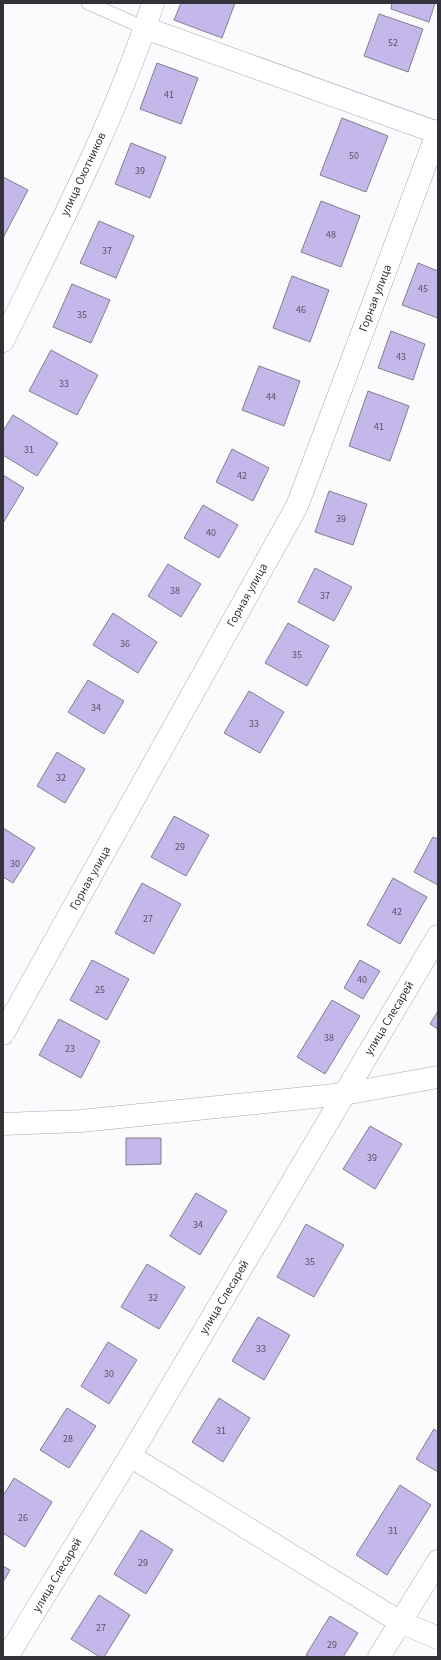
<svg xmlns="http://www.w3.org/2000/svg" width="441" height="1660" viewBox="0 0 441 1660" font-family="'Source Sans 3',sans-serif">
	<rect width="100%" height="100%" fill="#fbfafd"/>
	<path fill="#c4b7e9" stroke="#827f8e" d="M181,3H235L222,38L174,20Z
		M392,3H435L429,22L391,9Z
		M379,14L423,29L408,72L364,56Z
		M157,63L198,78L181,124L140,109Z
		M342,118L388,136L366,192L320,175Z
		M131,143L166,157L150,198L115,184Z
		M3,177L28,190L3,238Z
		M321,201L360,216L341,267L301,252Z
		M99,221L134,236L116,278L80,263Z
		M418,263L438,271V318L402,305Z
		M292,276L329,290L310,342L273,328Z
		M72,284L110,300L91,343L53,327Z
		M391,331L425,344L413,380L378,368Z
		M51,350L98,375L77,415L29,391Z
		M259,366L300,381L284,426L242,410Z
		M368,391L409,406L390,461L349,446Z
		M13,415L58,443L37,476L3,455V431Z
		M232,449L269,468L253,501L216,482Z
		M3,475L24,488L3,523Z
		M329,491L367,504L353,545L315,532Z
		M203,505L238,525L219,558L184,538Z
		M168,564L201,584L181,617L148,596Z
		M315,568L352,587L334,621L298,602Z
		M113,613L157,642L138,673L93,645Z
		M288,623L329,646L307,686L265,663Z
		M88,680L124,701L104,734L68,712Z
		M249,691L284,712L260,753L224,733Z
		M57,752L85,769L65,803L37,786Z
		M174,816L209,835L186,876L151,857Z
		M3,828L35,848L13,883L3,877Z
		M433,837L438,839V885L414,872Z
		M393,878L427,897L400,944L367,925Z
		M142,883L181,904L154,954L115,933Z
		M92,960L129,979L107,1020L70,1000Z
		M360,960L380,971L363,999L344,988Z
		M332,1000L360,1016L325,1074L297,1057Z
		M438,1011V1029L430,1024Z
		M59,1019L100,1041L81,1078L39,1055Z
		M370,1126L402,1144L375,1189L343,1169Z
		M126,1138H161V1164L126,1165Z
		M196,1193L227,1211L200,1255L170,1236Z
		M306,1224L344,1245L314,1297L277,1277Z
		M147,1264L185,1287L159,1329L121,1307Z
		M258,1317L290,1335L264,1380L232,1361Z
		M108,1342L137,1360L109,1404L81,1386Z
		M219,1398L250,1418L223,1462L192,1442Z
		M67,1408L96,1426L69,1468L40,1450Z
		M434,1429L438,1432V1472L416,1459Z
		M14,1478L52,1502L25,1547L3,1533V1496Z
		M400,1485L431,1505L387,1575L356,1555Z
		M141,1530L173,1550L146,1594L114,1574Z
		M3,1566L10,1570L3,1582Z
		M99,1595L130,1615L104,1657H100L71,1639Z
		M330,1616L358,1633L343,1657H310L306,1655Z"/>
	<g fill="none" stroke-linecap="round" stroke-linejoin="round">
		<defs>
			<path id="service" d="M88,3L145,28"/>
			<path id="minor" d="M145,28L438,133
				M3,341C57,231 115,120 153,3
				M3,1034L297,506L438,131
				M3,1124L81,1121L344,1094L438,1077
				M130,1456L400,1622L438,1638
				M7,1657L130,1456L438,936
				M379,1657L438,1561"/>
		</defs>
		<use href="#service" stroke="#aba7b7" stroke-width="14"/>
		<use href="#minor" stroke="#aba7b7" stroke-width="23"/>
		<use href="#service" stroke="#fff" stroke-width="13"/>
		<use href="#minor" stroke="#fff" stroke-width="22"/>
	</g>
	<g text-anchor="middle" stroke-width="4" stroke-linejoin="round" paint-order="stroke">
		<g font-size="10" fill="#585365">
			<text x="393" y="46">52</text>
			<text x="169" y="98">41</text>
			<text x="354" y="159">50</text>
			<text x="140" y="174">39</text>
			<text x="331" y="238">48</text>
			<text x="107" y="254">37</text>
			<text x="423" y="292">45</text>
			<text x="301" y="313">46</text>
			<text x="82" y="318">35</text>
			<text x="401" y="360">43</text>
			<text x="64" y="387">33</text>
			<text x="271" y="400">44</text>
			<text x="379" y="430">41</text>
			<text x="29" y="453">31</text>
			<text x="242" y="479">42</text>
			<text x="341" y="522">39</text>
			<text x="211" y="536">40</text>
			<text x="175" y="594">38</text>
			<text x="325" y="599">37</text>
			<text x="125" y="647">36</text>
			<text x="297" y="658">35</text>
			<text x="96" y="711">34</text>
			<text x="254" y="727">33</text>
			<text x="61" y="781">32</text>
			<text x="180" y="850">29</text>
			<text x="15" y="867">30</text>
			<text x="397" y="915">42</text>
			<text x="148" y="922">27</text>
			<text x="362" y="983">40</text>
			<text x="100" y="993">25</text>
			<text x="329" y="1041">38</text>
			<text x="70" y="1052">23</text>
			<text x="372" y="1161">39</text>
			<text x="198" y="1228">34</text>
			<text x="310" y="1265">35</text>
			<text x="153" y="1301">32</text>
			<text x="261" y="1352">33</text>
			<text x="109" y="1377">30</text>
			<text x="221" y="1434">31</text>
			<text x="68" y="1442">28</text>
			<text x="23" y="1521">26</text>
			<text x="393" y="1534">31</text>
			<text x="143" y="1566">29</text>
			<text x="101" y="1631">27</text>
			<text x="332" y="1648">29</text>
		</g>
		<g font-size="12" fill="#343239" stroke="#fff">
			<text transform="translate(83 174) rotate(-65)" y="4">улица Охотников</text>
			<text transform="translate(375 298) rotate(-69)" y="4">Горная улица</text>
			<text transform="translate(247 595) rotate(-61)" y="4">Горная улица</text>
			<text transform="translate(90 878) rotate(-61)" y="4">Горная улица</text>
			<text transform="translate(389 1018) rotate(-59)" y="4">улица Слесарей</text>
			<text transform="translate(224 1297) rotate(-59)" y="4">улица Слесарей</text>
			<text transform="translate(57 1575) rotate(-59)" y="4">улица Слесарей</text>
		</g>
	</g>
	<rect width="441" height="1660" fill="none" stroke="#343239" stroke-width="8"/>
</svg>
